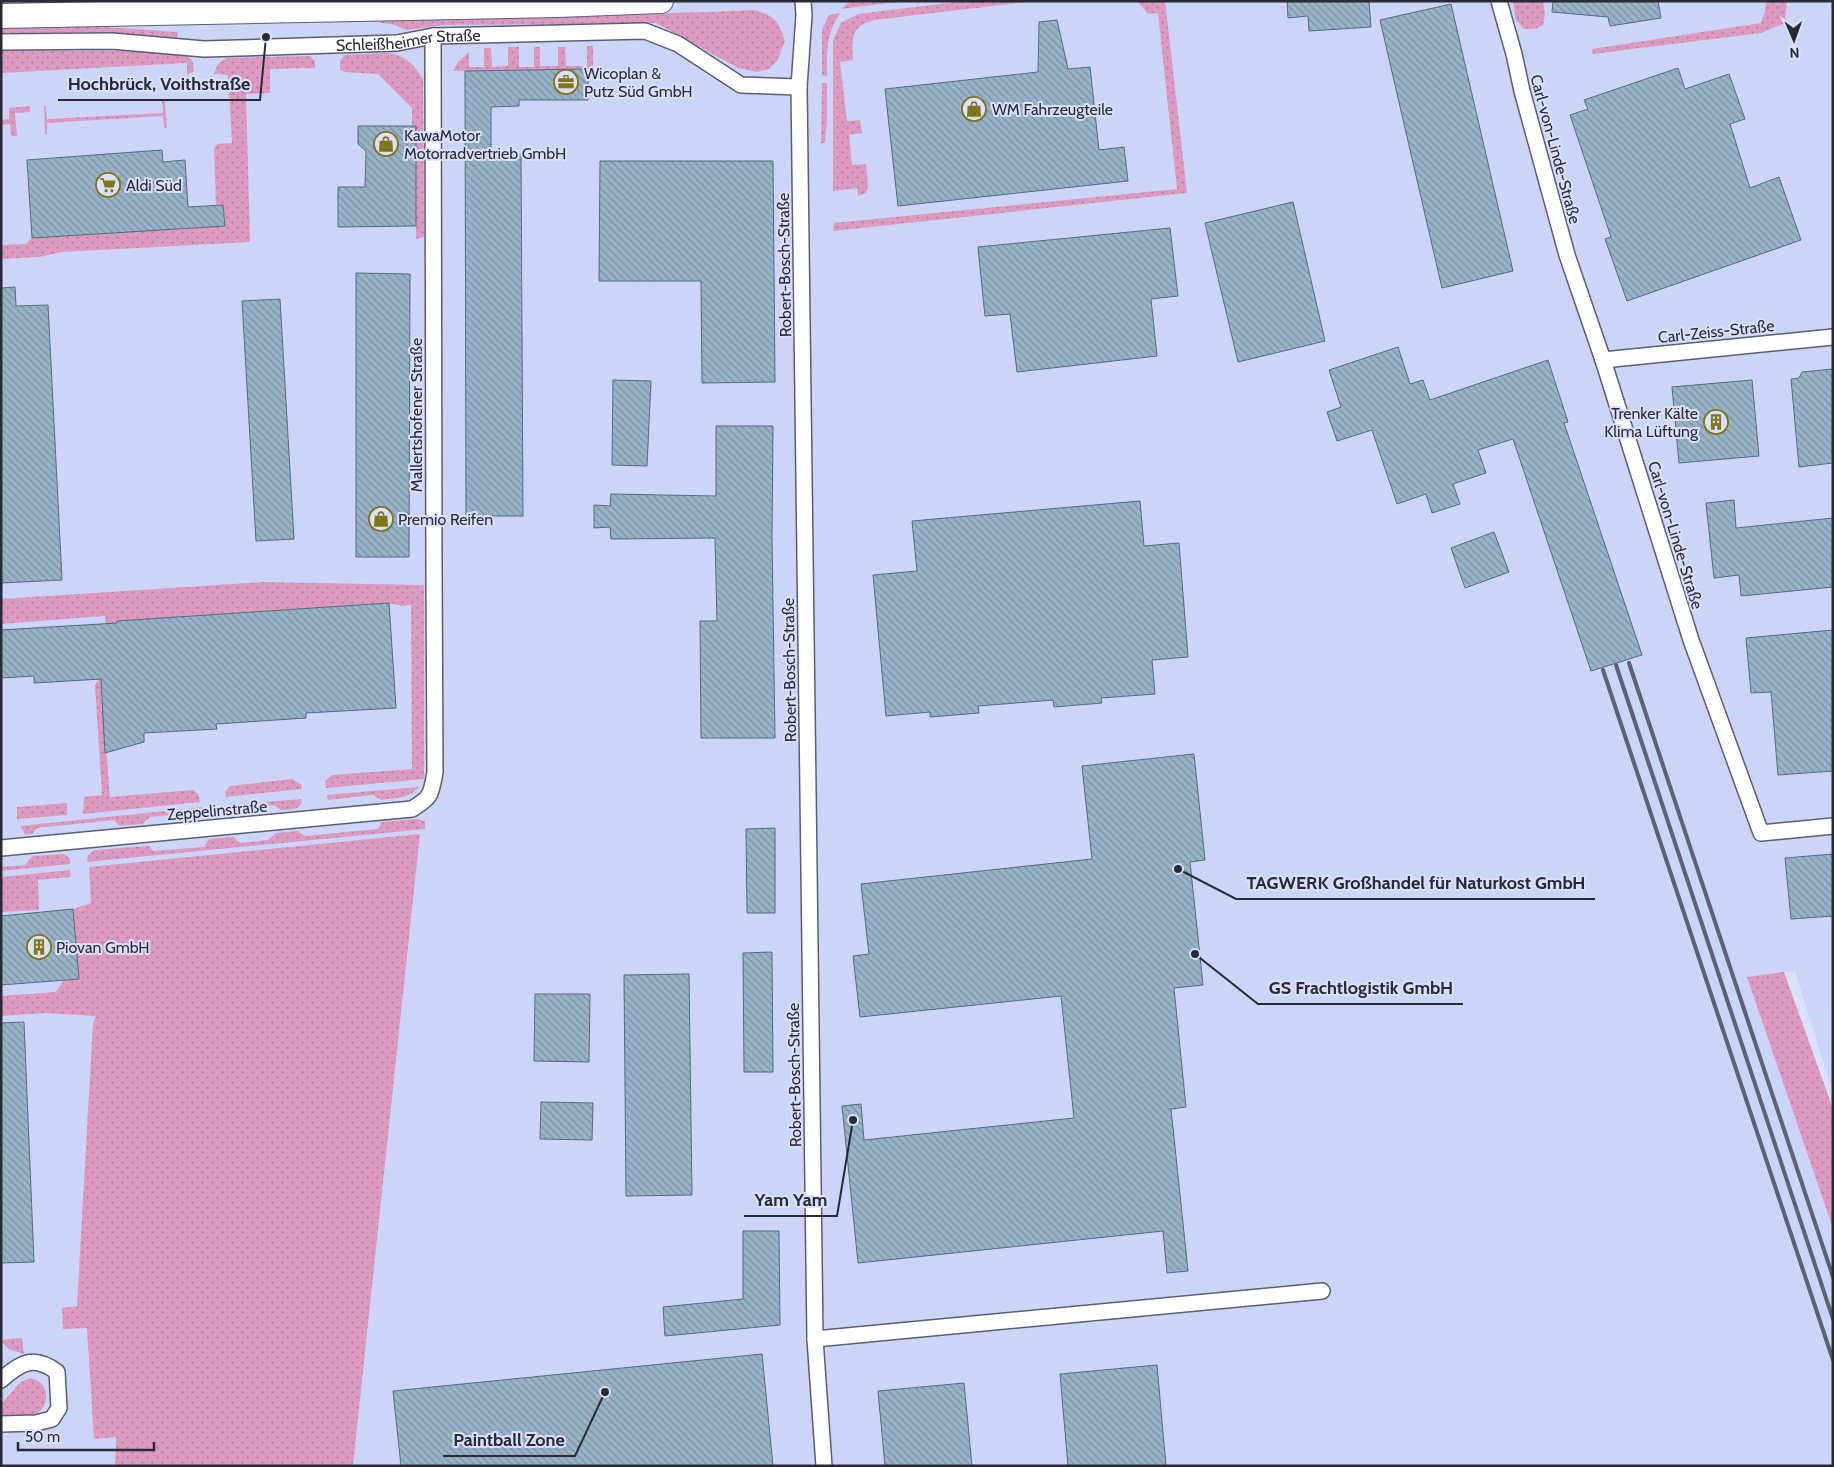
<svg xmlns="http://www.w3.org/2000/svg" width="1834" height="1467" viewBox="0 0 1834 1467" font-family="Cabin,sans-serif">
	<defs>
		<pattern id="grass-dots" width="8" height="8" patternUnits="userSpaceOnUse" patternTransform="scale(1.25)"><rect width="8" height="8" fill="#dd9ac0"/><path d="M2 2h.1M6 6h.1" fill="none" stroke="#b37e9d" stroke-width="1.8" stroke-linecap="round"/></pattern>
		<pattern id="building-back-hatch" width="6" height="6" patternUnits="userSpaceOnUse" patternTransform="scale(1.25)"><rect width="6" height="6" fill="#98b3c7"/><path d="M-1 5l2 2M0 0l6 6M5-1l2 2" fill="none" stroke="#7c92a2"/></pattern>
	</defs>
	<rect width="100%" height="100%" fill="#dae0fe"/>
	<path fill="#ccd4f8" d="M404,1H1833V1093L1795,971L1747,977L1833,1229V1466H353L420,834L116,1437L115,1466H1V14Z"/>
	<path fill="url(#grass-dots)" d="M1,1H99L90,4L1,5Z
		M850,1H905L841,9Z
		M964,1H1034L874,20C850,27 852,39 853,60L840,62L847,121L860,120L862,133L849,135L852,165L866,164L868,186L866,193L858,196L857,188L833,191V40L841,23L858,14Z
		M1137,1H1165L1187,193L833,231L834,223L1177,189L1158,13L1148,14Z
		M1513,1H1543L1545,14L1543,25L1535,29H1524L1516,20Z
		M1766,1H1787L1785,23L1761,33L1593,54L1592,49L1761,23L1765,11Z
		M754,10C775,16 778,20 785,41L777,61L769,69L757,72L738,68L656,23L445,25L406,30L395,25L365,20L713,12Z
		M840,13C826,34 827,51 827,76H822V30L829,15Z
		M90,26L178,32L177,38L105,32L1,33V27Z
		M587,46H593V69L453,71L458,62L469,52V67H484V48H491L492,67L508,66V47H519V67H534V47H540V66H558V47H565L566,66H587Z
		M1,50L157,51L184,55L191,59L193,63L194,71L187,75V63L1,73Z
		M387,53C405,55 414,64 423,79L424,237L416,239V126H412V108L378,74L345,72L340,70V60L345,55Z
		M310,56L315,61V68L270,69V93L246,94L250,242L62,252L39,257L1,259V245L26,244L32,238L224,226L223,205L216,206L214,149L217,144L232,143L228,75L214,74C217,65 219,61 228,58Z
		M822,83H827V121L825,142L821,144Z
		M162,100H165L167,128H164L163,116L47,123V134H45L44,106H46L47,119L163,113Z
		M30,106V112L15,113L17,136H11L10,124L1,125V120L9,119V108Z
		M264,582L424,585V779L326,788L325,781L332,775L412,769L411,605L401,606L389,603L117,621L120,681L101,683L110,797L193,790L198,794L200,802L83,814L84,797L102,795L95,685L101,676L109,674L105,616L1,624V599Z
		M292,779L301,784L302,789L226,797L225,792L230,786Z
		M419,787L411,794L403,797L381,800L373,795L328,800L327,795Z
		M302,799C301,811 291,809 281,810L275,805L245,808L237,814H231L227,805Z
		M67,803V815L17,819V807Z
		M203,807L204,811L200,816L194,817L190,813L150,817L142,824L120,826L114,820L37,828L32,834H25L20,826Z
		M416,819L425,821V829L87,862L88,855L94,850L149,846L153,851L204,847L209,839L233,837L240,843L268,840L276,833L298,831L305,836L378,829L382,822Z
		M420,834L353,1466H115L116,1437L94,1439L87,1328L63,1329L62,1308L77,1306L93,1023L96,1016L45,1013L1,1016V996L56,992L64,980L78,979L73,909L91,903L89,867Z
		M64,854L70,859V864L1,871V867L25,865L32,856Z
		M70,870L71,877L38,880L39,910L1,912V877Z
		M1784,972L1833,1109V1229L1747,977Z
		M22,1338L24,1354L9,1349L1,1341V1340Z
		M30,1378C34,1379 39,1381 41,1383C50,1392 47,1410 35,1414C26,1417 12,1415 2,1415L1,1404L21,1382Z"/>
	<path fill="url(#building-back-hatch)" stroke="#526b7d" d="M1287,1H1369L1371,27L1309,31L1308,16L1288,18Z
		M1553,1H1658L1661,18L1610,26L1608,17L1552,12Z
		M1451,4L1513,271L1442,288L1380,20Z
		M1057,20L1068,69L1090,67L1099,150L1124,147L1128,181L898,206L885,89L1038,72L1039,22Z
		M1678,68L1685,89L1729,74L1745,119L1730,124L1750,188L1779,177L1801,240L1627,301L1605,239L1611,237L1570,115L1588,109L1584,100Z
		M588,69V100H519V106L491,107V154H521L523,516H466L465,71Z
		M358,126H416V226L338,227V187H365L366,151L358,144Z
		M162,150L163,162L185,160L188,207L223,205L225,226L32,238L27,160Z
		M600,161H773L775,382L702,383L701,281H599Z
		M1293,202L1325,341L1238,362L1205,223Z
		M1170,228L1178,296L1151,299L1157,356L1017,372L1010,314L985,316L978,247Z
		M356,273L410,274L409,557H356Z
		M15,287L16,306L48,305L62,580L1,583V288Z
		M280,299L294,539L256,541L242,301Z
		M1398,347L1410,384L1423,380L1430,400L1548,360L1568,422L1564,423L1642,655L1591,671L1513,439L1478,450L1486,473L1453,484L1460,504L1432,513L1426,494L1397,504L1372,430L1337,441L1327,412L1341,407L1329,370Z
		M1833,369V463L1799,467L1791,379L1799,378L1802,372Z
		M613,380L651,381L647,466L612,465Z
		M1752,380L1759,456L1679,463L1672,387Z
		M716,426H773L772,539L775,738H701L700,621H717L715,538L611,539L610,527L594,528V505L610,506L611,494L716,496Z
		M1734,500L1736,528L1833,518V587L1741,596L1739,575L1714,578L1706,503Z
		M1140,501L1144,546L1179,543L1188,657L1152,660L1155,694L1101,698L1102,703L1054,707L1053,700L978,706L979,713L930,717V712L886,716L873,575L917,571L912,521Z
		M1494,532L1509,572L1465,588L1451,548Z
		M389,603L396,708L306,713V718L216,724L217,729L144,733V742L105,753L101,679L34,683V676L1,678V630L117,623V621Z
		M1833,630V771L1778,775L1771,692L1751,693L1746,638Z
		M1194,754L1205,860L1190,862L1203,985L1174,988L1186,1107L1171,1109L1188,1271L1167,1273L1163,1231L858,1263L842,1106L861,1104L864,1140L1074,1118L1061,996L860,1017L853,956L869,954L861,884L1092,859L1082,766Z
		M775,828V913H747L746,829Z
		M1833,854V916L1791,919L1785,858Z
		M73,909L79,979L1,985V916Z
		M772,952L773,1072H744L743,953Z
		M689,974L692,1195L626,1196L624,975Z
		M535,994H590L589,1062L534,1061Z
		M24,1022L34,1262L1,1263V1023Z
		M541,1102L593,1103L592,1140L540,1139Z
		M743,1231H779L780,1325L665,1336L663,1307L743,1299Z
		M762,1354L773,1466H401L393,1391Z
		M1157,1365L1166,1466H1068L1060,1374Z
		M964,1383L972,1466H885L878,1391Z"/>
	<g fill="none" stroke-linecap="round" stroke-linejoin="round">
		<defs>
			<g id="minor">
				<path d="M803,1L804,15L799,87L815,1339L824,1466"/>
				<path d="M1499,1L1514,54L1522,91L1567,255L1603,360L1691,640L1761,833L1833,826"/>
				<path id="s1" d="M1,42L112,41L204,49L397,43L433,36L645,31L678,44L741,85L799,87"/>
				<path d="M1603,360L1833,337"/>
				<path d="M1,848L412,809C432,797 431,794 435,772L434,569L433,36"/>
				<path d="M815,1339L1322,1291"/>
				<path d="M1,1380C21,1362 34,1355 57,1372L59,1408L52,1419L36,1423L1,1424"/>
			</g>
			<path id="primary" d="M1,16L558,5L661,1"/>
		</defs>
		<use href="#minor" stroke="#585e77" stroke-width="18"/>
		<use href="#primary" stroke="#585e77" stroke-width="26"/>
		<use href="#minor" stroke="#fff" stroke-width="15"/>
		<use href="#primary" stroke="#fff" stroke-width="24"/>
		<path stroke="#5d6171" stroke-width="4" d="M1629,663L1833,1277
			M1616,665L1833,1319
			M1603,670L1833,1360"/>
	</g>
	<defs>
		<symbol id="office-ring" viewBox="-11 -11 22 22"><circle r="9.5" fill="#dae0fe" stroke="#807519" stroke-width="1.5"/><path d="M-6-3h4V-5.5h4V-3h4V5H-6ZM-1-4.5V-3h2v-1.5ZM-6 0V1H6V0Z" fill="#807519"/></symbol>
		<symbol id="shop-ring" viewBox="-11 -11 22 22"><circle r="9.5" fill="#dae0fe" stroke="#807519" stroke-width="1.5"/><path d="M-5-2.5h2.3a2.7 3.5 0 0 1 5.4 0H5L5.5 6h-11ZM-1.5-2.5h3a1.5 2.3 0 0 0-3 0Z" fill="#807519"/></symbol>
		<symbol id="supermarket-ring" viewBox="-11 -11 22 22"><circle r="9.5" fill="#dae0fe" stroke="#807519" stroke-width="1.5"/><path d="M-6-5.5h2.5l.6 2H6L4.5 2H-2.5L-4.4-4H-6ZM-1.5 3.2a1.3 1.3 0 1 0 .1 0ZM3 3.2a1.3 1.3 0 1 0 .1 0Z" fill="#807519"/></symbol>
		<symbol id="building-ring" viewBox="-11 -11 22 22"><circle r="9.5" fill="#dae0fe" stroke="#807519" stroke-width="1.5"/><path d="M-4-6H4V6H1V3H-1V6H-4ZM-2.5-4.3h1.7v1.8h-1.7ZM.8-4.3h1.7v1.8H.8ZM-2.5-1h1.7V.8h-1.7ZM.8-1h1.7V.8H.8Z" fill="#807519"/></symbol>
	</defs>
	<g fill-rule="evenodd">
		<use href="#office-ring" x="552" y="68" width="28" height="28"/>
		<use href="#shop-ring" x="960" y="95" width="28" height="28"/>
		<use href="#shop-ring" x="372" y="130" width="28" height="28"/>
		<use href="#supermarket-ring" x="94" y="171" width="28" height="28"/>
		<use href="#building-ring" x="1702" y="408" width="28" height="28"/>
		<use href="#shop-ring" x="367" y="505" width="28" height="28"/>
		<use href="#building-ring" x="25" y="933" width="28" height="28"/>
	</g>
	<g text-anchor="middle" stroke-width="4" stroke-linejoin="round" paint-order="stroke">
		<g font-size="16" fill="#282b36" stroke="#dae0fe">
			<text dy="6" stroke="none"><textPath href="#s1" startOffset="408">Schleißheimer Straße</textPath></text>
			<text transform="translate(1556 149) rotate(75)" y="6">Carl-von-Linde-Straße</text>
			<text transform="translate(784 265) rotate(-91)" y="6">Robert-Bosch-Straße</text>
			<text transform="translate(1716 331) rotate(-6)" y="6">Carl-Zeiss-Straße</text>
			<text transform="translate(416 415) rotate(-90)" y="6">Mallertshofener Straße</text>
			<text transform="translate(1676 535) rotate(73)" y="6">Carl-von-Linde-Straße</text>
			<text transform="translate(789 670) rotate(-91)" y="6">Robert-Bosch-Straße</text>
			<text transform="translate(217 810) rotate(-5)" y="6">Zeppelinstraße</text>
			<text transform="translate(794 1075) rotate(-91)" y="6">Robert-Bosch-Straße</text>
		</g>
		<g font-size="16" fill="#282b36" stroke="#dae0fe" text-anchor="start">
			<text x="584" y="79">Wicoplan &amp;<tspan x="584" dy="18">Putz Süd GmbH</tspan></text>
			<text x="992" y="115">WM Fahrzeugteile</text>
			<text x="404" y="141">KawaMotor<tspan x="404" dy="18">Motorradvertrieb GmbH</tspan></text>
			<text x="126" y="191">Aldi Süd</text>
			<text x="1698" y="419" text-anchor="end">Trenker Kälte<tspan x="1698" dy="18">Klima Lüftung</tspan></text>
			<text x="398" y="525">Premio Reifen</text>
			<text x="56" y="953">Piovan GmbH</text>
		</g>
	</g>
	<path fill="none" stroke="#282b36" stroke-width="2" d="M266 37L260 100H58M1178 869L1236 899H1595M1195 954L1258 1004H1463M853 1120L837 1216H744M605 1392L575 1456H443"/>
	<g fill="#282b36" stroke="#dae0fe" stroke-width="2">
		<circle cx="266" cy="37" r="5"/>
		<circle cx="1178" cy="869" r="5"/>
		<circle cx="1195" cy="954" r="5"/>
		<circle cx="853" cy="1120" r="5"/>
		<circle cx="605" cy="1392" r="5"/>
	</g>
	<g font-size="18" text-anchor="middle" font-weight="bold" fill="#282b36" stroke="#dae0fe" stroke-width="4" stroke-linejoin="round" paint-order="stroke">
		<text x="159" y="90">Hochbrück, Voithstraße</text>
		<text x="1416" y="889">TAGWERK Großhandel für Naturkost GmbH</text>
		<text x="1361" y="994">GS Frachtlogistik GmbH</text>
		<text x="791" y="1206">Yam Yam</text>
		<text x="509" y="1446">Paintball Zone</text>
	</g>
	<rect width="1834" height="1467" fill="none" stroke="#282b36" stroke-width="5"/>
	<g transform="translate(1794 40) rotate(178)" stroke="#dae0fe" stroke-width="4" paint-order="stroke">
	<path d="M0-4L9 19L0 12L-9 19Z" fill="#282b36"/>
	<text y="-8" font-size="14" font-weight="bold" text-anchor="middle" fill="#282b36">N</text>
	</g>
	<path d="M18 1442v8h136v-8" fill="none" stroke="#282b36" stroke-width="2.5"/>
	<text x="25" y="1442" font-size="15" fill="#282b36" stroke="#dae0fe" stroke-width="4" paint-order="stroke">50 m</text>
</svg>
